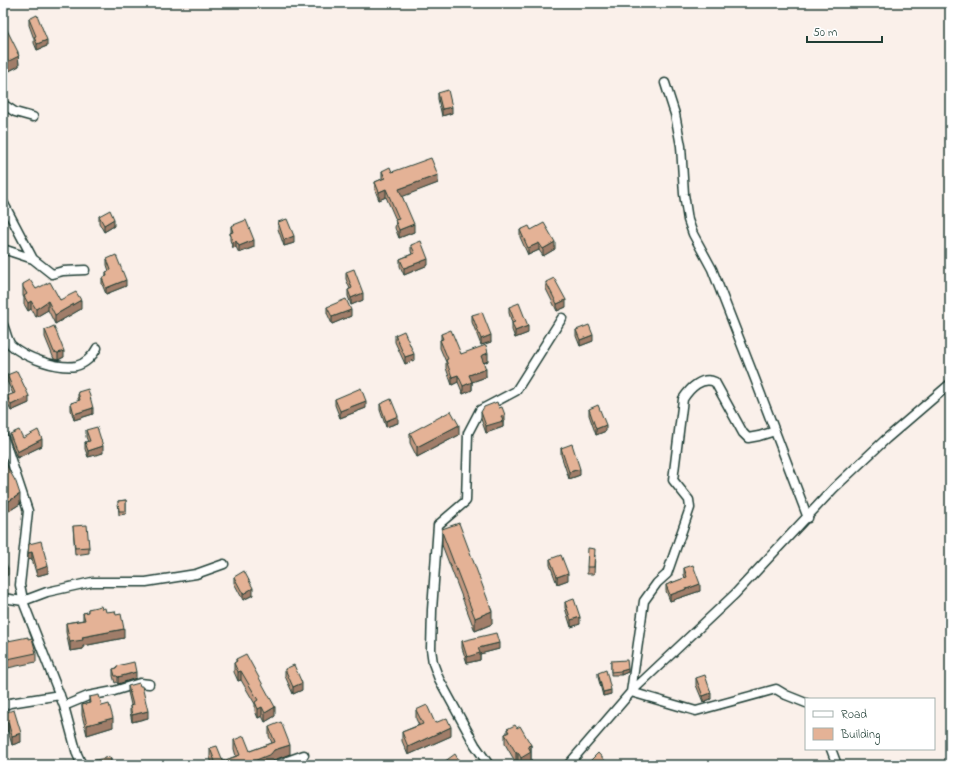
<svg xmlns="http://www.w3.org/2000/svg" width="953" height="768" viewBox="0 0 953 768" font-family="'Indie Flower',sans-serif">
	<rect width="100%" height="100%" fill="#faf0ea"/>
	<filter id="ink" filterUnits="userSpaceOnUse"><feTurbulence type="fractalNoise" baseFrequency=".025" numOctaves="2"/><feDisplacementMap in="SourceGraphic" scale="8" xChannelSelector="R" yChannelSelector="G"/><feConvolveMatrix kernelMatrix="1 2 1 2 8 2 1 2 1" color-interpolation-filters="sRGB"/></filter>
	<g filter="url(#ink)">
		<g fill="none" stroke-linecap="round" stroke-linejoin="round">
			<defs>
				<path id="minor" d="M665,83L675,114L681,146L684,194L688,220L693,234L712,269L755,379L808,518
					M3,104L15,112L33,117
					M3,202L33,259
					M3,249L33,259L52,274L63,271L85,270
					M3,325C6,331 7,340 11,345C25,358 58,369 76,366C85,364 93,356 97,348
					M775,431L759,436L748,438L743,433L715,382C702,376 690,388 683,399L673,480L689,500L690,508L667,574L657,583L644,601L631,692L696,711L776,689L786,695L806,703
					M3,436L28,511L20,585L24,604L64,706L77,754L82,765
					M3,598L23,601L47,592L92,582H146L196,574L224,564
					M3,706L10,703L60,695
					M64,706L88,696L114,691L140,683L149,684
					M831,749L837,765
					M276,765L304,755
					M489,765L475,745L439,679L433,663L431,649L432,610L438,525L466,501L468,433L480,410L516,391L562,318
					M568,765L631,692L735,594L834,488L886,439L950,384"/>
			</defs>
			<use href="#minor" stroke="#1f3d34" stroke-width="11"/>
			<use href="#minor" stroke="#fff" stroke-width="8"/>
		</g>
		<path fill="#c49981" stroke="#1f3d34" d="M29,19L47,46L37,50L34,43V39L29,25Z
			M3,22L18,55L19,66L5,73L3,68Z
			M438,93L452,113L442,116L438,99Z
			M382,171L392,172L438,183L402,196L414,232L399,238L395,228L396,220L386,197L379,200L375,190V182L382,179Z
			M99,216L114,226L104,232L99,223Z
			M278,222L294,243L284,246L278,229Z
			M231,226L254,247L239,253L236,247L233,248L230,240V233H231Z
			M520,230H531L555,249L543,256L539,250L528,255L520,237Z
			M411,245L428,265L404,275L400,266V259L412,254L411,251Z
			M107,259L126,286L106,294L102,284V278L106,276V272L109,271L107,265Z
			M346,272L363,300L351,305L348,296V290L350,289L346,279Z
			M546,282L566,307L557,311L546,289Z
			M23,284L36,289L81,309L55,324L48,310L36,317L31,309L28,311L24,304V298L23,296Z
			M327,307L351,316L332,324L327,313Z
			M509,307L528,333L515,338L512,330V323L509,313Z
			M472,315L491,342L481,345L472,322Z
			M45,330L64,357L58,360L54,359L45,337Z
			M576,330L593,341L580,346L576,336Z
			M441,334L461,354L488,361L484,363L486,377L472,382V390L463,394L458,382L452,385L446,368V362L440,348V340H441Z
			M395,335L414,360L405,364L395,342Z
			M7,375L29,403L11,411L7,403V396L13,394L7,381Z
			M78,392L93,414L74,420L71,410V403L79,401L78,399Z
			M335,399L366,408L340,418L335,405Z
			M380,404L398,423L386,427L380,410Z
			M499,408L505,421L503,422V427L486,433L481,419V412Z
			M589,409L606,431L596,435L589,415Z
			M86,430L103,453L88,457L85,449V442H88L86,437Z
			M410,433L459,435L417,457L410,443Z
			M10,434L23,438L42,446L17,458L10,440Z
			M561,448L580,475L569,479L561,455Z
			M3,461L20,504L9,511L4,502Z
			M126,500V514L119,515L118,501Z
			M73,526L89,547V553L75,555Z
			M442,529L492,624L475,631L442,545Z
			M29,544L48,573L37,576L32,559L28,560Z
			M595,555L594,574H587V567Z
			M550,559L568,580L557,584L550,565Z
			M684,568L700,591L670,601L666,591V585L685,578L684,575Z
			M234,577L253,595L243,600L234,583Z
			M565,602L580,624L571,627L565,608Z
			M88,609H102L106,612L124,638L83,646V649L70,651L66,632V623L83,620V613L88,612Z
			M462,641L499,649L480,654V660L467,663L462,648Z
			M3,642L36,653V662L3,669Z
			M236,659L275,716L265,722L262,716L258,718L255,711V704L241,680L238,681L234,672V663L236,662Z
			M611,661L628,672L621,675H611Z
			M117,666L136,678L118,684L117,682L115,683L113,676V669L117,668Z
			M285,669L302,690L293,694L285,676Z
			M598,673L611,694L603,696L598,677Z
			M696,678L711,699L703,702L696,685Z
			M128,686L148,718L132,722L130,712V706L131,705L128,692Z
			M89,697L102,706L113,727L87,735L82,715V705L89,703Z
			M416,710L435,723L451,736L408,755L402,741V732L419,725L416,719Z
			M3,713L21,742L12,745Z
			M269,727L290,754L274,760L271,763L267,765H213L210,758V748L223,761L236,756L234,749V740L250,751L272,743L269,736Z
			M517,728L531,745V762L525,765H520L518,762L516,763L505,744V734L507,733V729Z"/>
		<path fill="#a07d69" stroke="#1f3d34" d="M47,40V46L37,50V44Z
			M17,52H18L19,66L5,73V63Z
			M452,107V113L442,116V109Z
			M438,175V183L399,198V189Z
			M386,189V197L379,200V192Z
			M114,219V226L104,232V225Z
			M414,224V232L399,238V230Z
			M294,236V243L284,246V240Z
			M254,240V247L239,253V246Z
			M236,241V247L233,248V242Z
			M555,242V249L543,256V249Z
			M539,243V250L528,255V248Z
			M428,259V265L404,275V268Z
			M126,280V286L106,294V288Z
			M363,293V300L351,305V298Z
			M81,300V309L55,324V315Z
			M566,300V307L557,311V304Z
			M31,301V309L28,311V303Z
			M48,301V310L36,317V309Z
			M351,310V316L332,324V317Z
			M528,326V333L515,338V331Z
			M491,335V342L481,345V339Z
			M593,335V341L580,346V340Z
			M64,351V357L58,360V353Z
			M488,353V361L481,364V356Z
			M414,354V360L405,364V357Z
			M486,369V377L469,383V375Z
			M458,375V382L452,385V377Z
			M472,382V390L463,394V386Z
			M29,396V403L11,411V405Z
			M366,401V408L340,418V411Z
			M93,408V414L74,420V414Z
			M505,415V421L503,422V427L486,433V426L501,416Z
			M398,416V423L386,427V421Z
			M459,425V435L417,457V447Z
			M606,425V431L596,435V429Z
			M42,439V446L17,458V452Z
			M103,446V453L88,457V451Z
			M580,469V475L569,479V472Z
			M20,494V504L9,511V501Z
			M32,552V559L28,560V553Z
			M48,566V573L37,576V570Z
			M8,568V575L3,577V570Z
			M568,573V580L557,584V577Z
			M700,584V591L670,601V595Z
			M253,588V595L243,600V594Z
			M492,611V624L475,631V618Z
			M580,617V624L571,627V620Z
			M124,629V638L83,646V649L70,651V642L82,637Z
			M499,643V649L480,654V660L467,663V657L478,648Z
			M628,669V672L621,675V671Z
			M241,671V680L238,681V672Z
			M136,672V678L118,684V677Z
			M302,683V690L293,694V687Z
			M611,690V694L603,696V692Z
			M711,693V699L703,702V696Z
			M262,707V716L258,718V709Z
			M275,707V716L265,722V713Z
			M148,711V718L132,722V715Z
			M113,718V727L87,735V725Z
			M8,722V731L3,733V724Z
			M451,727V736L408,755V747Z
			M21,733V742L12,745V736Z
			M290,745V754L274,760L271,763L267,765H244L274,750Z
			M531,745V762L525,765H521V758L528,746Z
			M518,752V762L516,763V753Z"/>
		<path fill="#e4b296" stroke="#1f3d34" d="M37,15L47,40L37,44L34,37L36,36L29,19Z
			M3,22L18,52H17L19,56L5,63L3,59Z
			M448,90L452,107L442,109L438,93Z
			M431,158L438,175L399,189L414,224L399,230L395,220L399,219L386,189L379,192L375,182L385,178L382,171L390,167L392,172Z
			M110,210L114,219L104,225L99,216Z
			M287,219L294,236L284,240L278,222Z
			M246,220L254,240L239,246L236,241L233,242L230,233L233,232L231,226Z
			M544,223L555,242L543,249L539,243L528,248L520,230L529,226L531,230Z
			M421,241L428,259L404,268L400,259L415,253L411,245Z
			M116,255L126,280L106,288L102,278L107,276L106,272L111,270L107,259Z
			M354,269L363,293L351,298L348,290L352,288L346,272Z
			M554,278L566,300L557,304L546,282Z
			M30,280L36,289L50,282L60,300L76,292L81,300L55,315L48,301L36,309L31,301L28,303L24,296L27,294L23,287V284Z
			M346,299L351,310L332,317L327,307Z
			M519,303L528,326L515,331L512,323L515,322L509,307Z
			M482,312L491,335L481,339L472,315Z
			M589,325L593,335L580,340L576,330Z
			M54,326L64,351L58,353L54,352L45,330Z
			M451,330L461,354L486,345L488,353L481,356L486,369L469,375L472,382L463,386L458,375L452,377L446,360L448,359L440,340L443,339L441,334Z
			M404,331L414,354L405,357L395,335Z
			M17,371L29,396L11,405L7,396L15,393L7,375Z
			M361,388L366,401L340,411L335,399Z
			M88,389L93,408L74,414L71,403L80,400L78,392Z
			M391,399L398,416L386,421L380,404Z
			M497,402L499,408L502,407L505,415L501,416L503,421L486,426L481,412L484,407Z
			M598,405L606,425L596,429L589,409Z
			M451,411L459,425L417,447L410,433Z
			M97,427L103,446L88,451L85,442L90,441L86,430Z
			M19,430L23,438L38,430L42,439L17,452L10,434Z
			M572,444L580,469L569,472L561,448Z
			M3,461H4L16,482L20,494L9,501L4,492L7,489L3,482Z
			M126,500V511H119L118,501Z
			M459,523L492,611L475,618L442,532V529Z
			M87,525L89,547L75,548L73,526Z
			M41,541L48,566L37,570L32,552L28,553L29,544Z
			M588,548L595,549L594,567H587Z
			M561,555L568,573L557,577L550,559Z
			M3,558L8,568L3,570Z
			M693,565L700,584L670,595L666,585L687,577L684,568Z
			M244,571L253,588L243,594L234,577Z
			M574,599L580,617L571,620L565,602Z
			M101,606L102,609L105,608L106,612L115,611L116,615L121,614L124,629L82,637L83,640L70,642L66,623L85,620L83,613L88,612V609Z
			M496,633L499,643L478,648L480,653L467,657L462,641Z
			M28,637V639L32,638L36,653L3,660V642Z
			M246,654L275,707L265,713L262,707L258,709L255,702L258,700L241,671L238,672L234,663L237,661L236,659Z
			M627,660L628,669L621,671L611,672V661Z
			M134,662L136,672L118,677L117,676H115L113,669L117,668V666Z
			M294,665L302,683L293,687L285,669Z
			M606,670L611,690L603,692L598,673Z
			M705,675L711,693L703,696L696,678Z
			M139,683L140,686H142L148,711L132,715L130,706L133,705L128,686Z
			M99,695L102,706L109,704L113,718L87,725L82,705L90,703L89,697Z
			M427,705L435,723L447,718L451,727L408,747L402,732L423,724L416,710Z
			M14,710L21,733L12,736L8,722L3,724V713Z
			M281,722L290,745L274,750L271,754L244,765H214L213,764H216L210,748L217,746L223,761L240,755L234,740L244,736L250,751L275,742L269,727Z
			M515,725L517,728L520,726L531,745L528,746L531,752L521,758L518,752L516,753L505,734L509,732L507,729Z
			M598,753L609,765H586Z
			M455,754L461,764L459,765H440Z
			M110,757L112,765H92L91,761Z
			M67,762L68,765H59Z"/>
	</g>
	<rect width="953" height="768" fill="none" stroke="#fff" stroke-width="16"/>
	<rect x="8" y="8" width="937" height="752" fill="none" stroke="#1f3d34" stroke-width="1.5" filter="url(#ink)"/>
	<rect x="805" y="698" width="130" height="52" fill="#ffffff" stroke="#a5b1ae"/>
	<rect x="813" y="711" width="20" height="6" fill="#ffffff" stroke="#a5b1ae"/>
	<text x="841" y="718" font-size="12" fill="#1f3d34">Road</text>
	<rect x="813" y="728" width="20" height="12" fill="#e4b296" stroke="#a5b1ae"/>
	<text x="841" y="738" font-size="12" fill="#1f3d34">Building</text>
	<path d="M807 36v6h75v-6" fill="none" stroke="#1f3d34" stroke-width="2"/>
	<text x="813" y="36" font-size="12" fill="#1f3d34" stroke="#ffffff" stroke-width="3" paint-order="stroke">50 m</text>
</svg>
